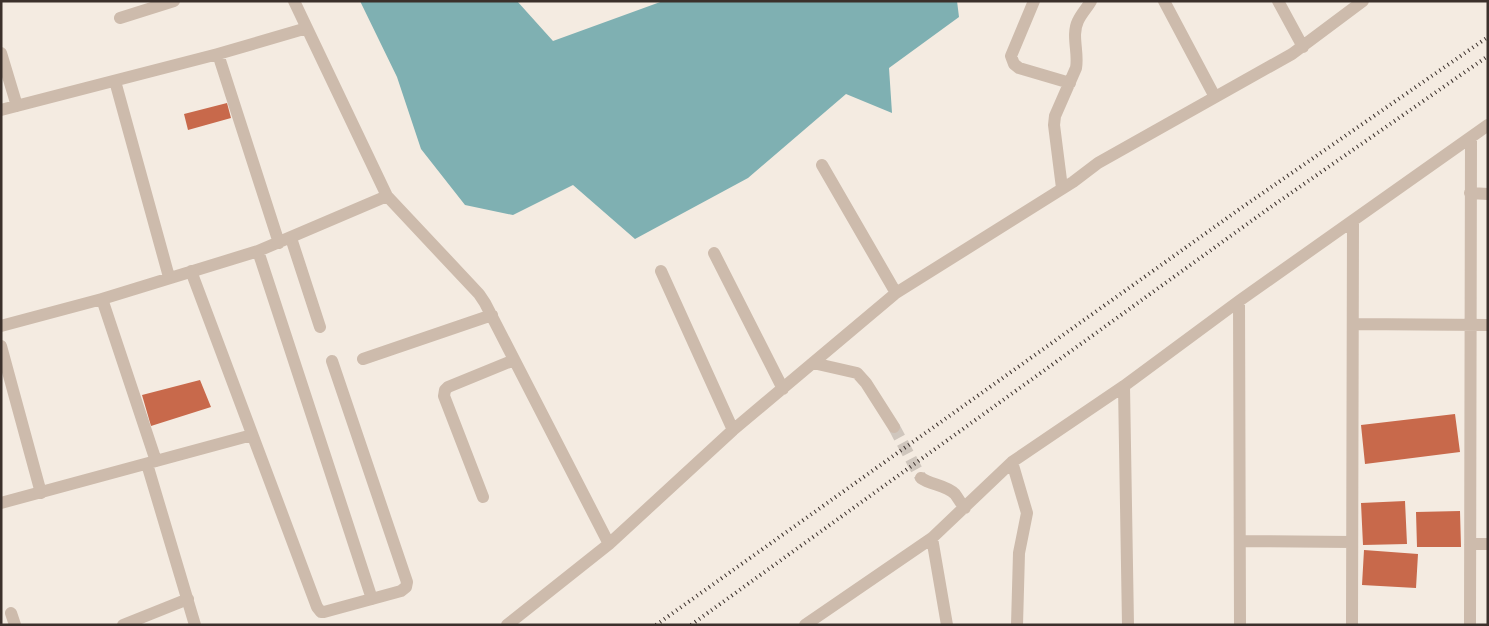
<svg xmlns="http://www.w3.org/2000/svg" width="1489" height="626" viewBox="0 0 1489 626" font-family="Ubuntu,sans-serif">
	<rect width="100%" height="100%" fill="#f4ebe1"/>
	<path fill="#7fb0b2" d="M360,1H517L553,41L663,1H957L959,17L889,68L892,113L846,94L748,178L635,239L573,185L513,215L465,205L421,149L397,77Z"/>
	<path fill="#c8694b" d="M227,103L231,118L188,130L184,114Z
		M200,380L211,407L151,426L142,395Z
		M1455,414L1460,452L1365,464L1361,425Z
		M1405,501L1407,544L1363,545L1361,503Z
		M1460,511L1461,547H1417L1416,512Z
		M1364,550L1418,554L1416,588L1362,585Z"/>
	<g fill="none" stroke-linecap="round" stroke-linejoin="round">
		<path stroke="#cfc6bd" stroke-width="12" stroke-dasharray="12 6" stroke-linecap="butt" d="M894,427L921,478"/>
		<path stroke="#cdbbac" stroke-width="12" d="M291,238L320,327"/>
		<path stroke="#cdbbac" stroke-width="12" d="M294,1L387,196L479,294L485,303L609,544
			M1034,1L1011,56L1014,64L1019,68L1070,83
			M1164,1L1215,97
			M1278,1L1303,47
			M120,18L174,1
			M1,53L17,106
			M218,54L279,243
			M115,81L169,277
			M1,110L218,54L307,28
			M822,165L896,293
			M1062,188L1054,125L1055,116L1076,68C1079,53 1071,35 1078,21C1081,14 1087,8 1091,1
			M1470,193L1488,194
			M258,251L372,599
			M714,253L783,389
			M191,271L317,607L321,612H324L401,591L406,587L407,582L332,361
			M661,271L733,430
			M102,299L156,461
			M1239,301L1240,625
			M1353,324L1488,325
			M1,326L102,299L258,251L387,196
			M1,346L41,493
			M363,359L492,315
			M813,363L857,373L866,383L894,427
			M1124,386L1128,625
			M1012,462L1027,513L1019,553L1017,625
			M147,464L195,625
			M921,478C931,485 946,485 955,494C958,498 961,504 965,508
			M483,497L444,396L445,390L448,387L514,360
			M1,503L252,435
			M932,538L947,625
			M1240,541L1352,542
			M1470,544H1488
			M11,613L15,625
			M123,625L188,599
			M507,625L609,544L733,430L896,293L1073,182L1098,163L1292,54L1363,1
			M805,625L932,538L1012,462L1124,386L1239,301L1488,125
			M1352,625L1353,221
			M1470,625L1471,137"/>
		<path stroke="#3b302b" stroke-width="4" stroke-dasharray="1 4" stroke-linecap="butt" d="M656,625L1244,206L1488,37
			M691,625L1268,209L1488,56"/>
	</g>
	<rect width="1489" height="626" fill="none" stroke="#3b302b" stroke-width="5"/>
</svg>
